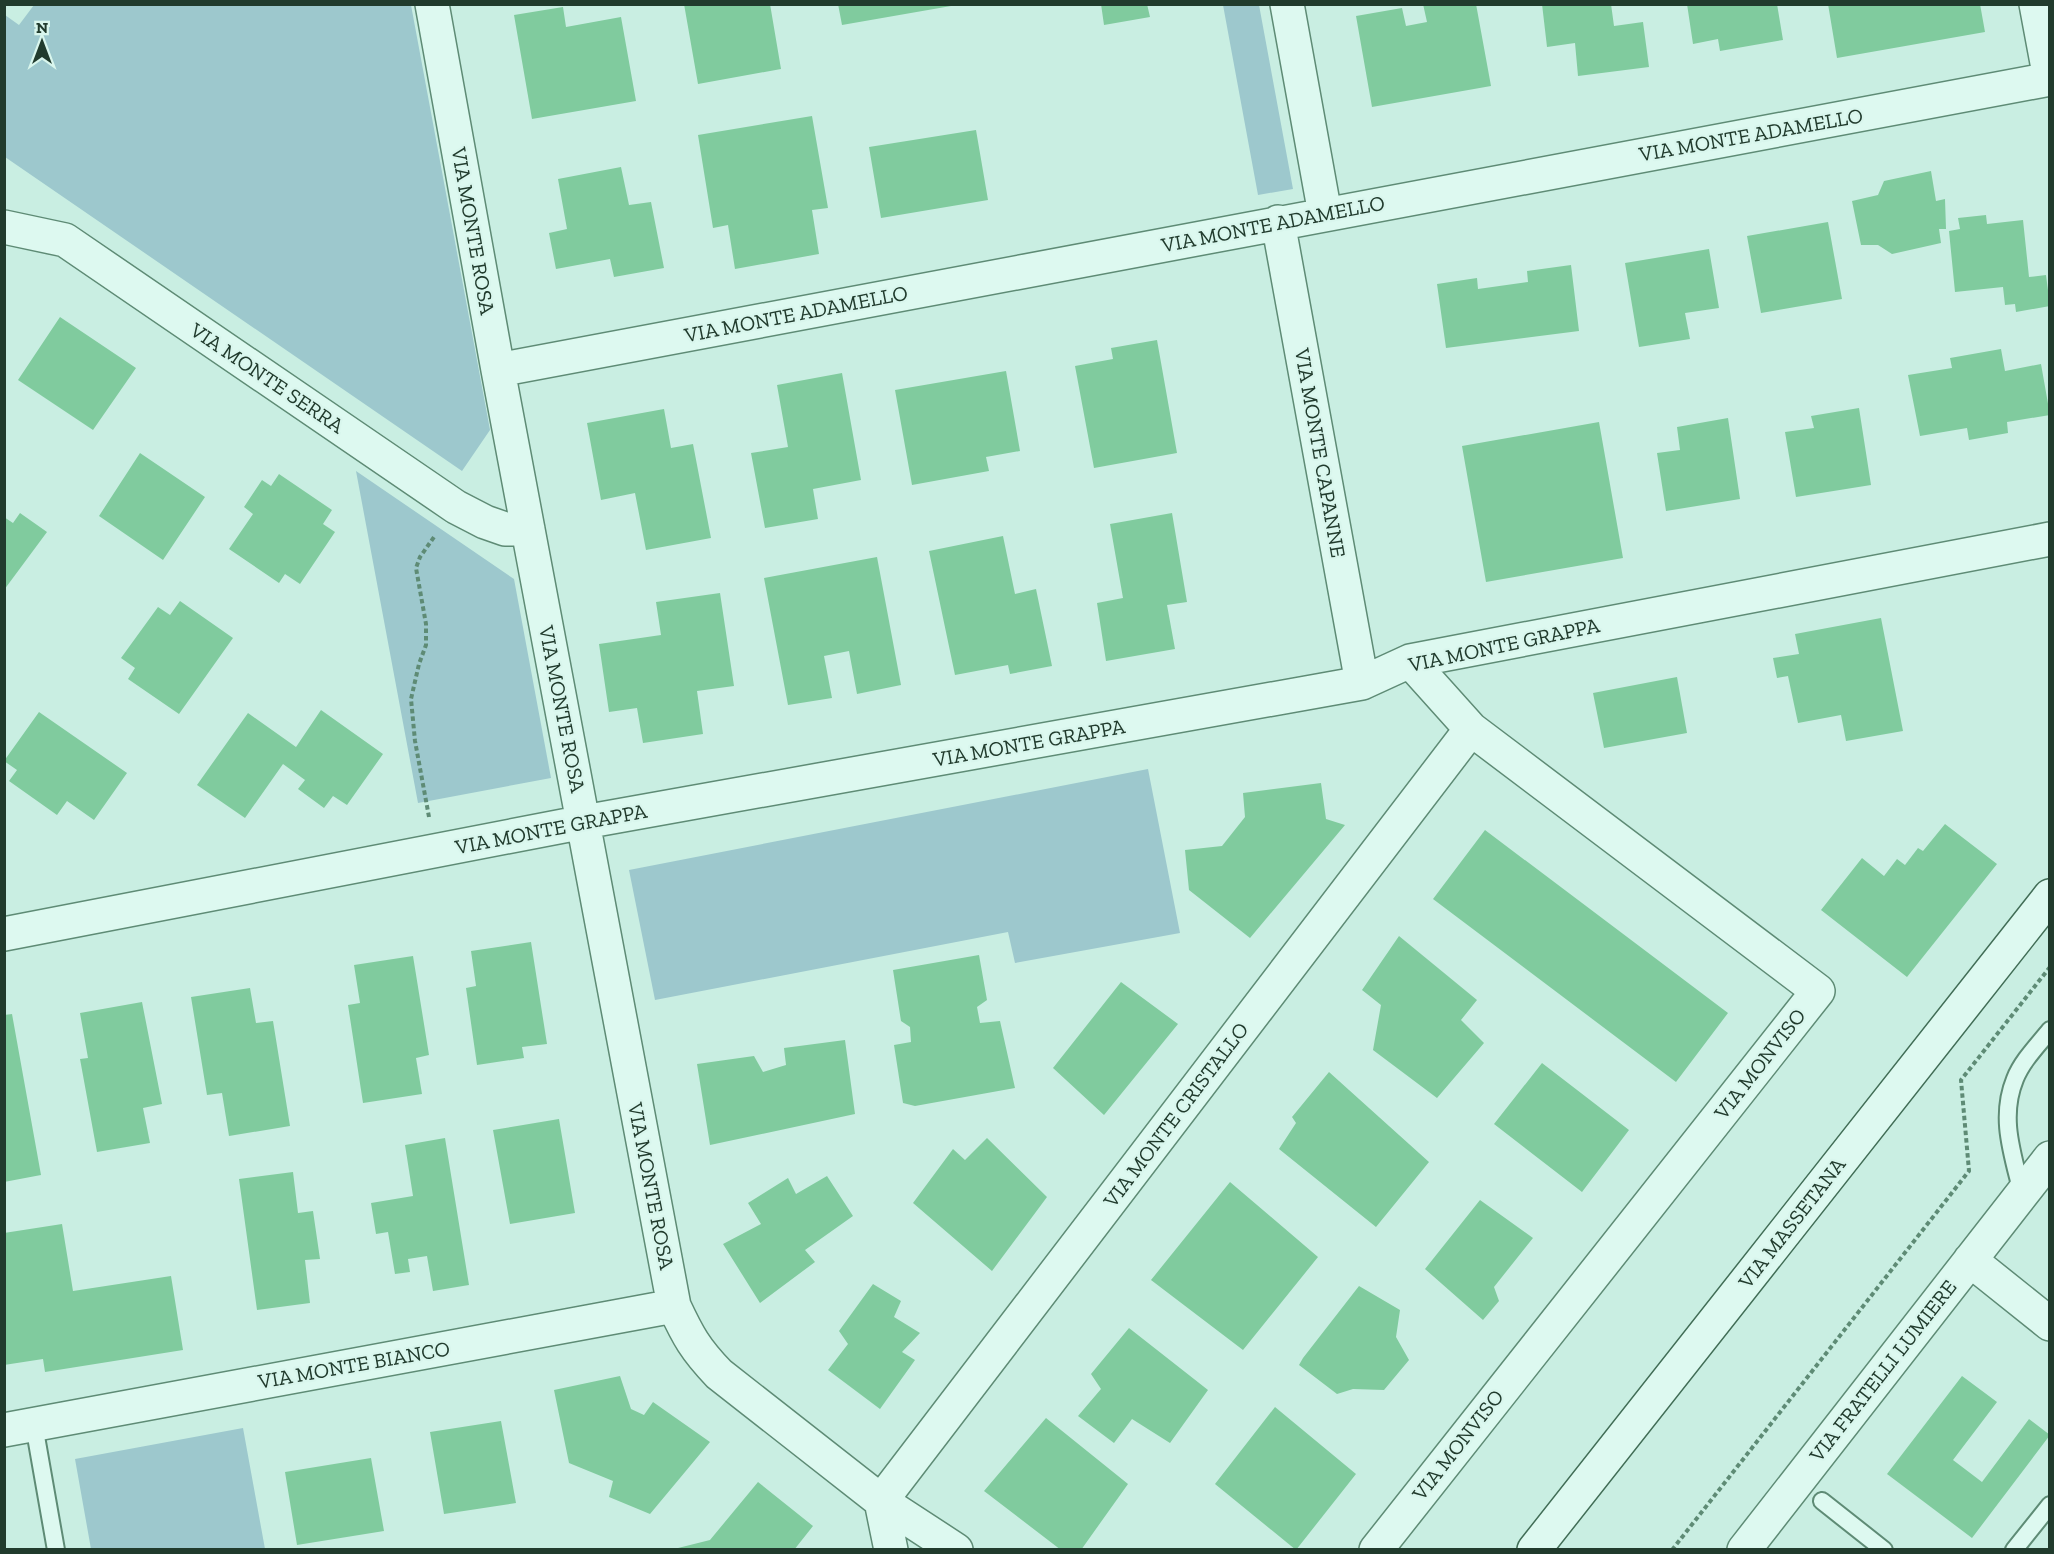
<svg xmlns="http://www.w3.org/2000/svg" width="2054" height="1554" viewBox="0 0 2054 1554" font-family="'Zilla Slab',serif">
	<rect width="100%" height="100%" fill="#c9eee2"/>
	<path fill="#9dc8cd" d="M34,5H411L490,430L462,471L5,157V15L19,25Z
		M1223,5H1259L1293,189L1258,195Z
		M356,471L514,579L551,778L418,803Z
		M1148,769L1180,933L1015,963L1008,932L655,1000L629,870Z
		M243,1428L265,1549H91L75,1459Z"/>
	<path fill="#80cb9e" d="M684,4H770L781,69L698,84Z
		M838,4H951V6L842,25Z
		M1101,4H1147L1150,17L1104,25Z
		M1423,4H1476L1491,86L1372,107L1356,16L1402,8L1406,26L1427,22Z
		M1542,4H1611L1614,26L1643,22L1649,67L1578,76L1575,43L1547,47Z
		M1687,4H1777L1783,40L1720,51L1718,39L1693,44Z
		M1828,4H1980L1985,32L1837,58Z
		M563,7L566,27L621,17L636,101L532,119L514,15Z
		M812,116L828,208L812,210L819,254L735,269L728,225L713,228L698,135Z
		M976,130L988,200L881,218L869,147Z
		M621,167L629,205L651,202L664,268L614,277L610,259L556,269L549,233L567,229L558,179Z
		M1931,171L1936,201L1945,199L1946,229H1939L1941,243L1892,254L1878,245H1861L1852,201L1878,195L1884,181Z
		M1986,215L1987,224L2023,220L2029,277L2046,275L2050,306L2016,312L2015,304L2005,305L2003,287L1955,292L1949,231L1960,229L1958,218Z
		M1828,222L1842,299L1761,313L1747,236Z
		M1709,249L1719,308L1685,313L1690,339L1639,347L1625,263Z
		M1571,265L1579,331L1446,348L1437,284L1477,278L1478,289L1528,282L1527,271Z
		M60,317L136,368L93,430L18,380Z
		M1157,340L1177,453L1094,468L1075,366L1113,359L1111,348Z
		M2001,349L2005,371L2041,364L2050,415L2007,422L2008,433L1969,440L1967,428L1920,436L1908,375L1952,368L1950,358Z
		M1006,371L1020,451L986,457L989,471L912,485L895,390Z
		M842,373L861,480L813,489L818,519L765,528L751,453L788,447L777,385Z
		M1859,408L1871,485L1796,497L1785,432L1814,428L1811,416Z
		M664,409L671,448L693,444L711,538L646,550L635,493L601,500L587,423Z
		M1728,418L1740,499L1666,511L1657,453L1680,450L1677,427Z
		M1599,422L1623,558L1486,582L1462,446Z
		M140,453L205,497L163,560L99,516Z
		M279,474L332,510L323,524L335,532L300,584L285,574L279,583L229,549L253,514L244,507L262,480L271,486Z
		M20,513L47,532L4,590V517L13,523Z
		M1172,513L1187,602L1167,605L1175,649L1106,661L1097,603L1123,598L1110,524Z
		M1003,536L1015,594L1036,589L1052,666L1010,674L1008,665L955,675L929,551Z
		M877,557L901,685L857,694L849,651L824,656L832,698L788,705L764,578Z
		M720,593L734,686L697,691L703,734L643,743L637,708L609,712L599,644L661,635L656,602Z
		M180,601L233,638L179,714L128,679L135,668L121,658L158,607L170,615Z
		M1881,618L1903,731L1846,741L1841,715L1798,723L1788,676L1777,678L1773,658L1799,654L1795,634Z
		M1677,677L1687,733L1604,748L1593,693Z
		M321,710L383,754L347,805L333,796L324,808L298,789L305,780L283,764L245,818L197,785L248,713L296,747Z
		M39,712L127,773L94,820L67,801L57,815L9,781L17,770L4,761Z
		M1321,783L1326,819L1345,825L1250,938L1189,890L1185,850L1222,846L1245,817L1243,793Z
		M1945,824L1997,864L1907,977L1821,910L1862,858L1884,876L1897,859L1905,865L1918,848L1923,851Z
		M1485,830L1728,1013L1676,1082L1433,899Z
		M1399,936L1477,1000L1461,1020L1484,1043L1437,1098L1373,1050L1381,1005L1362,990Z
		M531,942L547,1044L522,1047L524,1058L477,1065L466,988L476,986L471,951Z
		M979,955L987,1000L977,1007L980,1023L1000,1021L1015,1088L915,1106L903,1103L894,1045L911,1042L910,1027L901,1021L893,970Z
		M413,956L429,1055L416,1058L422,1094L363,1103L348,1005L360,1003L354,965Z
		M1121,982L1178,1024L1104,1115L1053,1068Z
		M250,988L256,1023L273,1021L290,1126L229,1136L222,1093L207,1095L191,997Z
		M142,1002L162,1104L143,1108L150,1143L97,1152L80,1059L88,1058L80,1013Z
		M12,1014L41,1175L4,1182V1015Z
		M845,1040L855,1114L710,1145L697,1064L754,1056L763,1072L786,1065L784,1048Z
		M1542,1063L1629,1130L1582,1192L1494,1124Z
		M1329,1072L1429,1162L1376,1227L1279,1149L1296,1123L1292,1117Z
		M559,1119L575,1213L510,1224L493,1130Z
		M445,1138L469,1285L433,1291L427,1256L408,1259L410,1272L395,1274L388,1232L376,1234L371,1203L413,1196L405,1145Z
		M987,1138L1047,1197L992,1271L913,1203L953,1149L965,1160Z
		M293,1172L298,1213L313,1211L320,1259L305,1260L310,1303L257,1310L239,1179Z
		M827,1176L853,1216L805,1250L815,1262L760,1303L723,1244L761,1224L748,1203L788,1178L796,1194Z
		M1230,1182L1318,1257L1243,1350L1151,1280Z
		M1480,1200L1533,1238L1494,1287L1499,1301L1483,1320L1425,1269Z
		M62,1224L73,1291L171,1276L183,1350L45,1372L43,1359L4,1365V1233Z
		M873,1284L901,1301L894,1317L920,1333L902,1352L915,1360L880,1409L828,1370L848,1344L839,1331Z
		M1359,1286L1400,1310L1396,1337L1409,1360L1384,1390L1353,1389L1337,1394L1299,1365L1303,1358Z
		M1129,1328L1208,1390L1170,1443L1132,1419L1114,1443L1078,1416L1101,1389L1091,1374Z
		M620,1376L631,1409L644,1415L653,1402L710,1442L650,1514L609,1497L613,1481L569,1463L554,1390Z
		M1962,1376L1997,1402L1953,1460L1982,1482L2029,1419L2050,1435L1972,1538L1887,1474Z
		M1275,1407L1356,1474L1296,1550L1215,1484Z
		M1046,1418L1128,1484L1081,1550H1061L984,1491Z
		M501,1421L516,1503L444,1514L430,1432Z
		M371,1458L384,1531L297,1545L285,1472Z
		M758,1482L813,1526L794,1550H670L710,1540Z"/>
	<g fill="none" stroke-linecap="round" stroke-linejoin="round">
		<defs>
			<path id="service" d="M2022,1193C2013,1155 1999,1118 2015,1079C2022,1061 2038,1045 2050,1030
				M34,1425L56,1550
				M1822,1501L1884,1550
				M2014,1550L2050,1505"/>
			<path id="minor" d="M432,4L498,370L674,1306C688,1336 695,1349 719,1374L881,1501L956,1550
				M1287,4L1325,214
				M2036,4L2050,79
				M1278,222L1362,683
				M4,227L65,240L456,507L485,522L505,529H528
				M498,370L2050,79
				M4,934L584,822L1362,683L1410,661L2050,539
				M1970,1260L2050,1324
				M4,1430L674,1306
				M881,1501L1471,729
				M881,1501L891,1550
				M1376,1550L1818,991L1471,729L1410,661
				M1744,1550L2050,1158"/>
			<path id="secondary" d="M1534,1550L2050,896"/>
		</defs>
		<use href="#service" stroke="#5e8b75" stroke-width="20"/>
		<use href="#minor" stroke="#5e8b75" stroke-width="36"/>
		<use href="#secondary" stroke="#416d56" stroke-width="36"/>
		<path stroke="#5e8b75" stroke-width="4" stroke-dasharray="4.5 3" stroke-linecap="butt" d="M429,817L415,741L411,699L419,664L426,645V624L416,568L420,557L434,537
			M1672,1550L1969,1171L1961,1080L2050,967"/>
		<use href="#service" stroke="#ddf9f0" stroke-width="16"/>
		<use href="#minor" stroke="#ddf9f0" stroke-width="33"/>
		<use href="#secondary" stroke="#ddf9f0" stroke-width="33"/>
	</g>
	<g text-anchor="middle" stroke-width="4.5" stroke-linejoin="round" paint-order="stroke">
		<g font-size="21" fill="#213b2d" stroke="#d9f6ed">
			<text transform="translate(1751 135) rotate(-10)" y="7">VIA MONTE ADAMELLO</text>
			<text transform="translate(1273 224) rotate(-11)" y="7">VIA MONTE ADAMELLO</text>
			<text transform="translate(473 231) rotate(80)" y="7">VIA MONTE ROSA</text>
			<text transform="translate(796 314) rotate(-11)" y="7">VIA MONTE ADAMELLO</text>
			<text transform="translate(267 378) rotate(34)" y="7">VIA MONTE SERRA</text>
			<text transform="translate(1320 453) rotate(80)" y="7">VIA MONTE CAPANNE</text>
			<text transform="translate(1504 645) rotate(-12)" y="7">VIA MONTE GRAPPA</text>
			<text transform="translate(562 709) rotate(79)" y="7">VIA MONTE ROSA</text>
			<text transform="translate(1029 743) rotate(-10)" y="7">VIA MONTE GRAPPA</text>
			<text transform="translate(551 829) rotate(-11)" y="7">VIA MONTE GRAPPA</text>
			<text transform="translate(1760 1064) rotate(-52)" y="7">VIA MONVISO</text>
			<text transform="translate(1176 1115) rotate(-53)" y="7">VIA MONTE CRISTALLO</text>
			<text transform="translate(651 1186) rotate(79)" y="7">VIA MONTE ROSA</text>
			<text transform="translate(1792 1223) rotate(-52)" y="7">VIA MASSETANA</text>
			<text transform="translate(354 1365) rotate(-10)" y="7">VIA MONTE BIANCO</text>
			<text transform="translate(1883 1371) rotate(-52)" y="7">VIA FRATELLI LUMIERE</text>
			<text transform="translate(1458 1445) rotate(-52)" y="7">VIA MONVISO</text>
		</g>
	</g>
	<rect width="2054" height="1554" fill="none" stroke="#213b2d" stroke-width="12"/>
	<g transform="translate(42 42)" stroke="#d9f6ed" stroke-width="4.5" paint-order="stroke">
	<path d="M0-4.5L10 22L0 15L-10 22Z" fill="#213b2d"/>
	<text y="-9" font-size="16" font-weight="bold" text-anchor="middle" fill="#213b2d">N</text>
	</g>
</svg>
